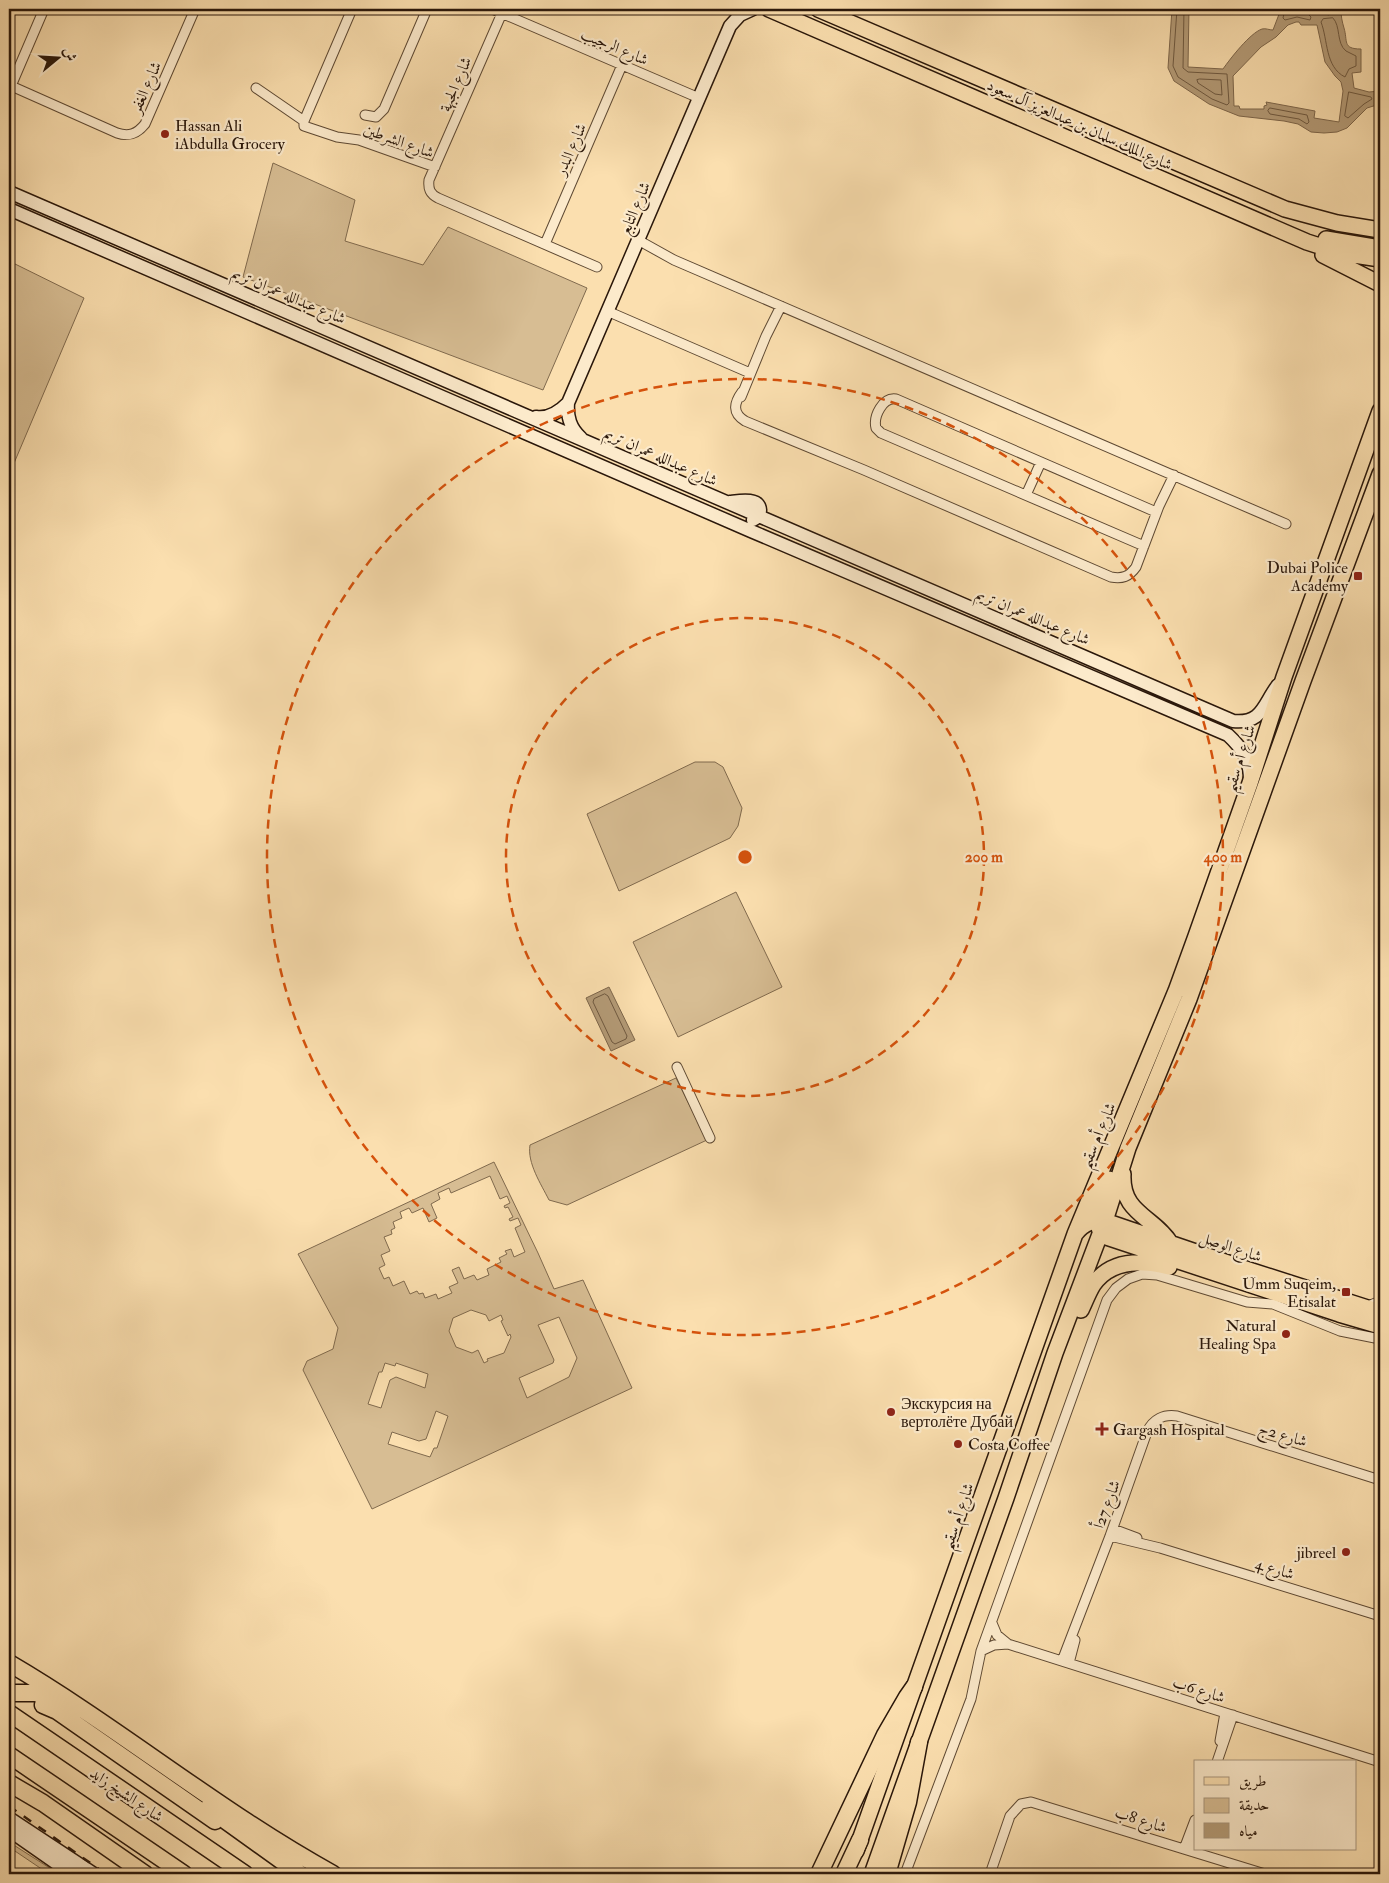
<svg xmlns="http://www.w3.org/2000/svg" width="1389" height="1883" viewBox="0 0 1389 1883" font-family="'IM FELL Double Pica',Amiri,serif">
	<rect width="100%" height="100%" fill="#fbdfaf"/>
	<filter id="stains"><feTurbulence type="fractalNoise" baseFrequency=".004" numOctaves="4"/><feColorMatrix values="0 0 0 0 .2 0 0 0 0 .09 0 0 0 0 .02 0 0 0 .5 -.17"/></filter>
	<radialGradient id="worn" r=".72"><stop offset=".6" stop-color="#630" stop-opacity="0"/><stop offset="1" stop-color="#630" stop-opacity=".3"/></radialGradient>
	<path fill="#d7bd93" stroke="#806a4e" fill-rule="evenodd" d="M273,163L355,200L345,241L423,265L448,227L587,288L543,390L243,277Z
		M9,261L84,298L9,475Z
		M695,762H715L723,767L742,808L738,826L730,838L619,891L587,814Z
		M736,892L782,987L678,1037L633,942Z
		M676,1078L707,1140L567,1205L549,1200C541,1184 527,1163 530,1145Z
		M494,1162L538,1253L554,1289L583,1280L632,1388L372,1509L303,1370L307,1361L333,1349L338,1328L298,1254ZM490,1176L500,1199L507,1196L510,1203L504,1206L505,1208L508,1207L513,1217L509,1219L510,1221L518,1218L521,1225L515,1228L525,1252L514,1257L511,1249L505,1251L507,1254L499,1258L501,1262L487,1269L489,1275L477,1280L474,1275L464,1279L459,1267L452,1270L458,1283L449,1287L452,1293L438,1299L436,1294L425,1298L423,1293L419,1294L417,1291L410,1294L404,1281L393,1286L389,1277L384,1279L379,1268L385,1265L381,1255L390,1251L384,1237L392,1234L391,1230L395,1228L393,1222L402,1218L400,1212L409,1208L412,1213L423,1208L429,1222L437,1218L431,1204L440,1199L438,1193L449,1188L451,1193ZM471,1310L486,1315L489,1321L501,1315L503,1320L501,1321L508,1336L510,1334L511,1337L504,1353L487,1359L488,1361L484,1363L478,1350L472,1353L456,1347L449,1331L453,1318ZM559,1317L577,1358L569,1377L527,1398L519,1378L553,1363L554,1360L538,1325ZM385,1363L395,1366L396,1363L428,1374L425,1388L396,1377L390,1380L381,1408L368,1404L379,1372H382ZM436,1411L448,1416L437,1448H434L430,1457L388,1444L392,1432L419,1441L426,1439Z
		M9,1842L59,1874H49L9,1847Z"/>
	<path fill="#b49b77" stroke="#7d664b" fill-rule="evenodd" d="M1172,9H1189L1188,67L1223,69C1230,59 1250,33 1262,29C1266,28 1269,30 1273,30L1281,9H1305L1329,15L1331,9H1341C1341,17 1342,21 1344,28C1348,41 1342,49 1361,49V72L1352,73L1354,88L1369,92L1380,91V104L1367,108L1347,128L1337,132L1324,133L1311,132L1298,124L1284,121L1239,116L1209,104L1174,81L1168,68ZM1296,22H1299L1301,25H1317L1325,62L1335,76L1341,82L1343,91L1339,122L1314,118L1315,111L1266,102L1267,105L1264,106V109H1240L1239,106H1234L1233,76L1261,47L1276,37L1288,25Z
		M609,987L635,1040L611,1051L586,998Z"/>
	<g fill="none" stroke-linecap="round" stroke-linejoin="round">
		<path stroke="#6f5940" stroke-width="1" d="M1177,9L1173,66L1178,77L1212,99L1227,105L1229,103L1227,74L1188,72L1183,68L1184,9
			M1285,9L1283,18L1285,20L1297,17L1310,20L1311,17L1307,13L1306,9
			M1333,18C1341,26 1336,43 1346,51C1349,53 1353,54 1356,56V66L1349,69L1345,77C1325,67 1328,40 1321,22L1323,19Z
			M1200,79L1221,80L1222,95L1215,94L1198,83L1197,80Z
			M1349,92L1371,97L1372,99L1364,104L1348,118L1345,116Z
			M1270,108L1307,115L1309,122L1307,124L1299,119L1270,114L1268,111Z
			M605,994L608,996L627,1036L626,1039L615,1044L612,1042L593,1002L594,999Z"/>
		<defs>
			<path id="street" d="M352,9L304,121V126L337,137L359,140L435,167
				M492,9L699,98
				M502,13L429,180C428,189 430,194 438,198L597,267
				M9,85L117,133C129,137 137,134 145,124L195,9
				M11,86L44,9
				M256,88L304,121
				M365,115L376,117L384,109L427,9
				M638,240L674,260L1286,524
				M545,244L622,65
				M607,311L750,373
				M742,392C734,403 732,413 745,421L864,470L1111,577C1122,579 1129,577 1136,567L1159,506L1174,475
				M741,397L766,336L781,306
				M1026,495L1041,462
				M1144,546L881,433L876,428C873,416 883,397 896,399L1156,512
				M677,1067L710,1138
				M1366,1307L1380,1301
				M1113,1529L1137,1538
				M1110,1536L1160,1548L1380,1616
				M992,1623L997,1635L1008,1644L1380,1762
				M981,1651L994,1645L1008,1644
				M1062,1661L1110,1536L1147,1432C1153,1419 1164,1414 1177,1416L1380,1480
				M1069,1663L1075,1640
				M1220,1741L1225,1713
				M1217,1762L1233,1715
				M1184,1849L1195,1820
				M1191,1851L1195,1837
				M905,1874L971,1699L981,1651L1107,1300L1116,1288L1128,1279L1142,1274L1157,1275L1247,1302L1273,1304L1340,1331L1380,1339
				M990,1874L1010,1816L1021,1804L1031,1802L1265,1874"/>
			<path id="secondary" d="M9,192L1233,721C1263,724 1263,704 1278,685
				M9,209L751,531L1228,735C1242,748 1250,760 1250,780
				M536,417C549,419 559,412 568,403
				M581,438C570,428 567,417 568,403L730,26L740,15L753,9
				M730,502C739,501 759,497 760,510C760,515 757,518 753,520
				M9,1818L94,1874
				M9,1830L72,1874"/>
			<path id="primary" d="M769,9L1307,242L1341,253L1380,259
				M818,9L1285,209L1337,223L1380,230
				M1326,239L1380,248
				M1323,255L1380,284
				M1123,1174C1121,1214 1154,1216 1171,1244
				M1099,1228L1097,1209L1109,1179
				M1076,1233C1084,1223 1093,1220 1105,1221L1246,1269L1380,1312
				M1100,1235L1339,1314L1380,1326
				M1081,1310C1085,1302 1088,1293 1093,1285C1111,1259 1142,1260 1169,1267
				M856,1851L1075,1234L1176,991L1196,936L1250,783L1284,677L1380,411
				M872,1874L1006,1498L1055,1353L1105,1221L1128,1148L1189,999L1303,681L1380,474"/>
			<path id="highway" d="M9,1663C120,1728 220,1812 333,1874
				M9,1693H36L59,1703
				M43,1705L57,1711L215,1821
				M9,1713L245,1874
				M9,1755L184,1874
				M9,1783L43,1803L145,1874
				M208,1808L300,1874
				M819,1874L885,1735L907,1697L914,1687
				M844,1874L860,1840
				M887,1874L908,1802L919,1742"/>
		</defs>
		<use href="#street" stroke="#5e4933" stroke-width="11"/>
		<use href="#secondary" stroke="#2a170a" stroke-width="15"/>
		<use href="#primary" stroke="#2a170a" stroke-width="18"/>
		<use href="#highway" stroke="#2a170a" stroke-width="19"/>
		<use href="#street" stroke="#fceacb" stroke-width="9"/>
		<use href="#secondary" stroke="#fceacb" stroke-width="12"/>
		<use href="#primary" stroke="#fbdfaf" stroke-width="15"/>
		<use href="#highway" stroke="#fbdfaf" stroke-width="16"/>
		<path stroke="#2a170a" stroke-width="2.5" stroke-dasharray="9 9" stroke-linecap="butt" d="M9,1806L106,1874"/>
	</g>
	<g fill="none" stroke="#d5520c" stroke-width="2.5" stroke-dasharray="9 6">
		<circle cx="745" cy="857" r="239"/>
		<circle cx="745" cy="857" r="478"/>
	</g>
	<g fill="#8f2418" stroke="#fceacb" stroke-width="2">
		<circle cx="165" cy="134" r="5"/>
		<rect x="1353" y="571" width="10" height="10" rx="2.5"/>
		<rect x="1341" y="1287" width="10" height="10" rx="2.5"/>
		<circle cx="1286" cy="1334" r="5"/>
		<circle cx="891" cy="1412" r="5"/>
		<path d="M1099.5 1421.5h5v5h5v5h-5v5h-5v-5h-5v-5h5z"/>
		<circle cx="958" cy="1444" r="5"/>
		<circle cx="1346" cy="1552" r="5"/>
	</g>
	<g text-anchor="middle" stroke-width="4.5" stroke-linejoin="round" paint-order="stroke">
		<g font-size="16" fill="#2a170a" stroke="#fceacb">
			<text transform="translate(615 46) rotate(23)" y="6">شارع الرجيب</text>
			<text transform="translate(455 84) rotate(-67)" y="6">شارع الجبهة</text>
			<text transform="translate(145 87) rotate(-66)" y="6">شارع الغفر</text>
			<text transform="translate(1080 124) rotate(24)" y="6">شارع الملك سلمان بن عبدالعزيز آل سعود</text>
			<text transform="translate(399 140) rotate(20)" y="6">شارع الشرطين</text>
			<text transform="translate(570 149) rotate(-66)" y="6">شارع البدر</text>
			<text transform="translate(634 208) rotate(-67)" y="6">شارع التابع</text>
			<text transform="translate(289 295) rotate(23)" y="6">شارع عبدالله عمران تريم</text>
			<text transform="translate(661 456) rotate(24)" y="6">شارع عبدالله عمران تريم</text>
			<text transform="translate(1033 616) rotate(23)" y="6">شارع عبدالله عمران تريم</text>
			<text transform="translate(1239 758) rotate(-72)" y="6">شارع أم سقيم</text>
			<text transform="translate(1097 1135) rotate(-67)" y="6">شارع أم سقيم</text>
			<text transform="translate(1231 1246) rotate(19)" y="6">شارع الوصل</text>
			<text transform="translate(1283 1434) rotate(17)" y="6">شارع 2ج</text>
			<text transform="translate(1106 1504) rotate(-70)" y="6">شارع 27أ</text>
			<text transform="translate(957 1516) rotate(-71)" y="6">شارع أم سقيم</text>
			<text transform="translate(1275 1568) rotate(17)" y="6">شارع 4</text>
			<text transform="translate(1199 1689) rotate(18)" y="6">شارع 6ب</text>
			<text transform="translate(127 1794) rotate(34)" y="6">شارع الشيخ زايد</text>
			<text transform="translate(1141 1819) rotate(18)" y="6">شارع 8ب</text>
		</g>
		<g font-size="16" fill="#2a170a" stroke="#fceacb" text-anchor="start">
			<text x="175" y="131">Hassan Ali<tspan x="175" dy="18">iAbdulla Grocery</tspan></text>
			<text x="1348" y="573" text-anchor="end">Dubai Police<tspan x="1348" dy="18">Academy</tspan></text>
			<text x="1336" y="1289" text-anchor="end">Umm Suqeim,<tspan x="1336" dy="18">Etisalat</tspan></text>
			<text x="1276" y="1331" text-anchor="end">Natural<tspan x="1276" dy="18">Healing Spa</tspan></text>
			<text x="901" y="1409">Экскурсия на<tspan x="901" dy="18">вертолёте Дубай</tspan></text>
			<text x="1113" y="1435">Gargash Hospital</text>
			<text x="968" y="1450">Costa Coffee</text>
			<text x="1336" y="1558" text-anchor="end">jibreel</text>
		</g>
	</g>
	<circle cx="745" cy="857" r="8" fill="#d5520c" stroke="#fceacb" stroke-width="2.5"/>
	<g font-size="15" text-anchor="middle" font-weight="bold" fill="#d5520c" stroke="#fceacb" stroke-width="4.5" stroke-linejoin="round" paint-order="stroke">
		<text x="984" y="862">200 m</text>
		<text x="1223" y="862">400 m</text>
	</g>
	<rect width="1389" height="1883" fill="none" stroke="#fbdfaf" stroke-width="30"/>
	<rect x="10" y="10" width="1369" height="1863" fill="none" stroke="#2a170a" stroke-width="2.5"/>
	<rect x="15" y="15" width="1359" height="1853" fill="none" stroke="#2a170a"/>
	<rect x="1194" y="1760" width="162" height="90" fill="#fceacb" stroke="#a8967e"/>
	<rect x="1204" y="1777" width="25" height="8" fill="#fbdfaf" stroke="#a8967e"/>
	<text x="1239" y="1786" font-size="15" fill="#2a170a">طريق</text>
	<rect x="1204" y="1798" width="25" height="15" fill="#d7bd93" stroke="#a8967e"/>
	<text x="1239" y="1810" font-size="15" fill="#2a170a">حديقة</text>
	<rect x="1204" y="1823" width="25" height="15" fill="#b49b77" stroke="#a8967e"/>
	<text x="1239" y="1836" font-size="15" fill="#2a170a">مياه</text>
	<g transform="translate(58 58) rotate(72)" stroke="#fceacb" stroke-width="4" paint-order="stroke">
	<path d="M0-4L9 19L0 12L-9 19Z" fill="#2a170a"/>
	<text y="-8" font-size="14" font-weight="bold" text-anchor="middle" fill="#2a170a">ش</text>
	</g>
	<rect width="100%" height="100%" filter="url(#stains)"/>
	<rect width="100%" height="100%" fill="url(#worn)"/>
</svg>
